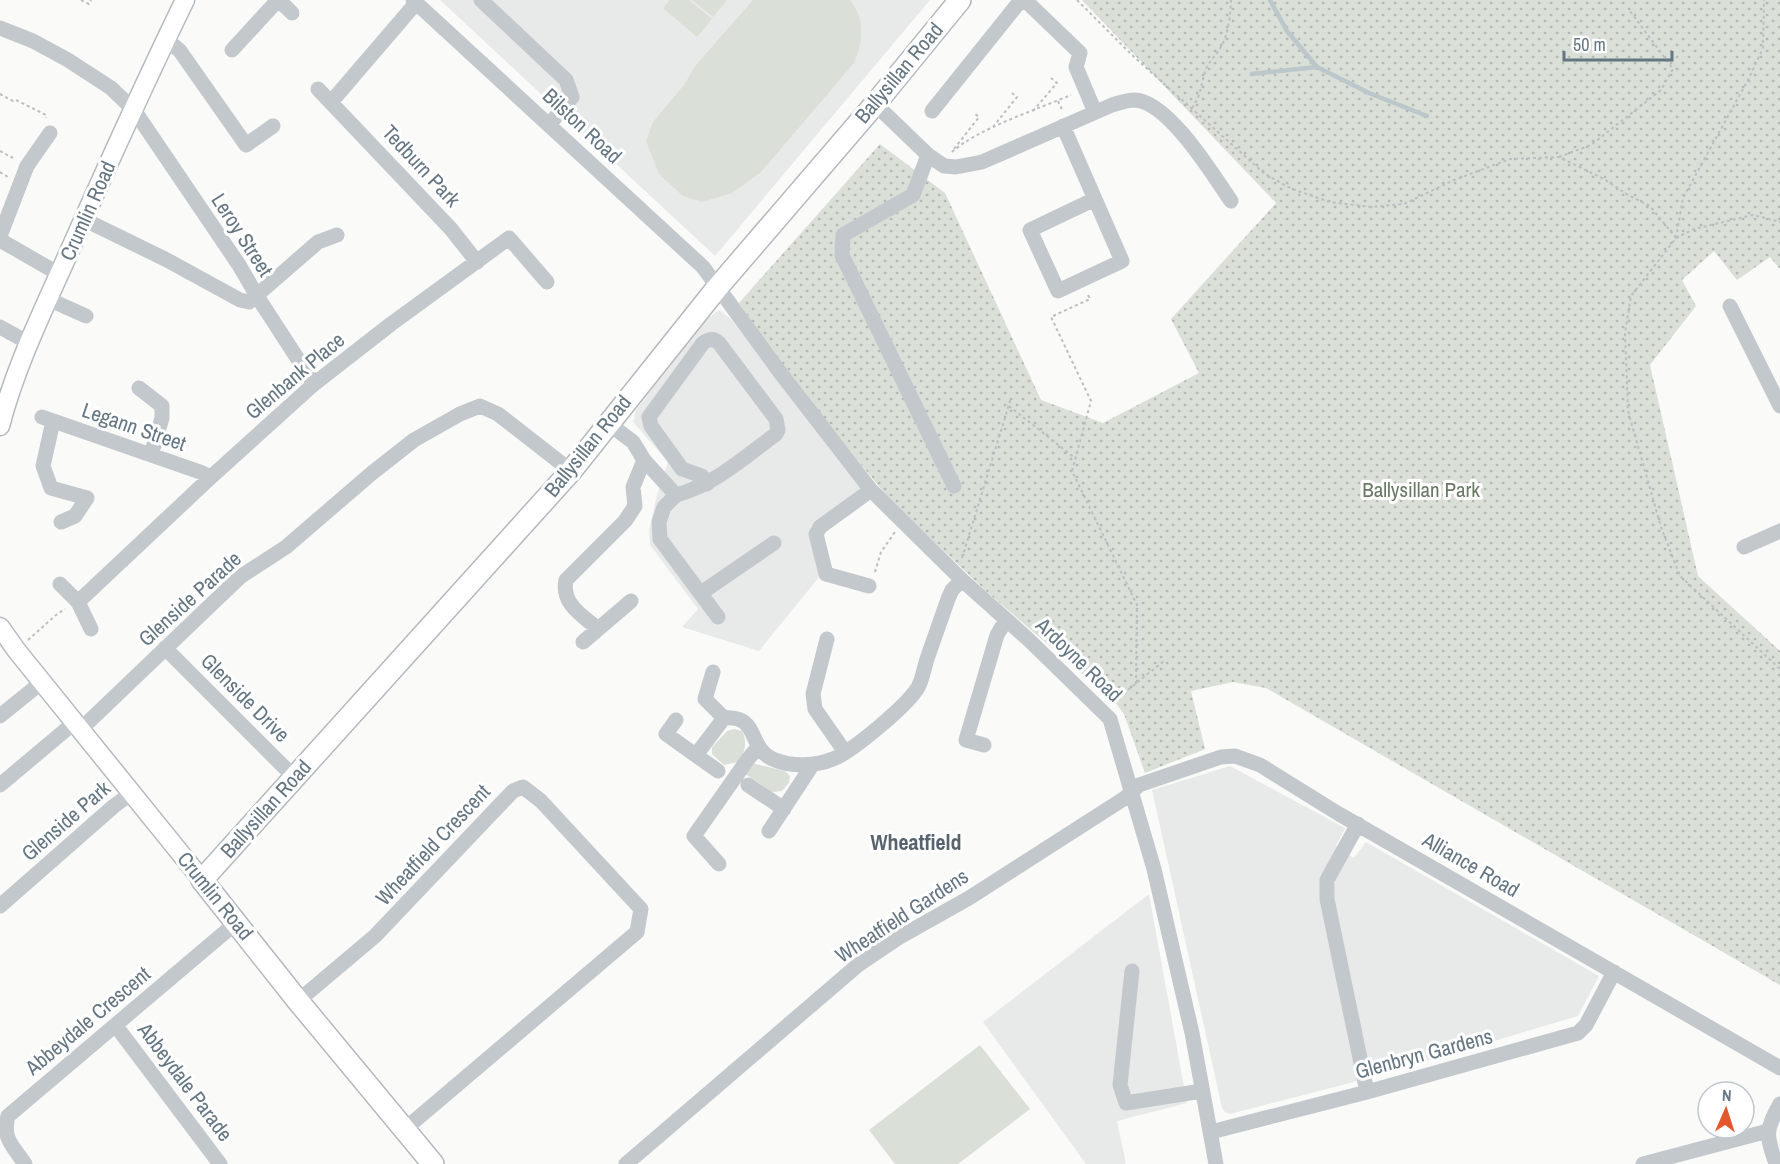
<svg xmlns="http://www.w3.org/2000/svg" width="1780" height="1164" viewBox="0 0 1780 1164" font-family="'Archivo Narrow',sans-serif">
	<defs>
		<pattern id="park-dots" width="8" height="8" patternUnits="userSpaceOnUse" patternTransform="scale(1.5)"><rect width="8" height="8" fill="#dadfd7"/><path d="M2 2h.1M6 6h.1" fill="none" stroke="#b4b9b4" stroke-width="1.8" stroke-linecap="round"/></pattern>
	</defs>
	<rect width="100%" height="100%" fill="#fafaf8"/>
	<path fill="#e8e9e9" d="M440,0H930L715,256Z
		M719,310L731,319L865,488L810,527L824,571L759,651L682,627L698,609L650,545L649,531L657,495L668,462L633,422L636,410L700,324Z
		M1230,766L1345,828L1336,846L1344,852L1354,858L1366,842L1599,976L1578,1016L1365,1079L1230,1114L1225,1112L1222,1108L1152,790Z
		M1149,894L1187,1103L1117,1121L1126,1164H1086L983,1022Z"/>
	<path fill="#dadfd7" d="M670,0H689L712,19L697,37L663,8Z
		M692,0H727L713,17Z
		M753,0H850C866,21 863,40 854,63L760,173L732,193L702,202L683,196L659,174L646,141L653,122L684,85L696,65Z
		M734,729L742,731C748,743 745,752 738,762L724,765L712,754V747L727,731Z
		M752,763L785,771L790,776L789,783L782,791L772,792L744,773Z
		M980,1045L1030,1109L958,1164H895L869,1130Z"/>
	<path fill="url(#park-dots)" d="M1082,0H1780V269L1770,257L1737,280L1714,251L1682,280L1696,306L1650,365L1698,576L1780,651V985L1266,688L1233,682L1191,691L1205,749L1145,773L1124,714L1114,701L987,592L890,500L786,372L739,303L880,144L945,193L1041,400L1103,423L1199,373L1171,319L1276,203Z"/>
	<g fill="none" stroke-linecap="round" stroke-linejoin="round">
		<path stroke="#bbc7cb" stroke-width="4.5" d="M1270,0L1287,31L1317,67L1369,93L1427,116
			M1252,74L1317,67"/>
		<defs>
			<path id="major" d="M0,426C15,368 41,315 65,261C104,173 143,86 185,0
				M0,627L17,651L202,880"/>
			<path id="highway" d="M433,1164L298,1001L202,880L571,471L717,288L875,104L960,0"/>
		</defs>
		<use href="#major" stroke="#b5babe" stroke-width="21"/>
		<use href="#highway" stroke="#b4b9bd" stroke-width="24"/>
		<path stroke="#bbbfc2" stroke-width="2" stroke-dasharray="3 3" stroke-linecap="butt" d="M81,0L89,4L91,0
			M1077,0L1132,55L1265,174L1292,189L1330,202L1371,207L1404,204L1454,180L1510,159L1559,157L1604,179L1628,195L1650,206L1676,238L1631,296L1625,333L1628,411L1661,527L1680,576L1780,669
			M0,94L13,101L16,100L46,115V118
			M1058,101L1063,112
			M1192,108C1201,96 1201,83 1206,69C1209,62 1215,56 1219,50C1229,35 1230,17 1231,0
			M1033,111L1057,83L1051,78
			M993,127L1017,97L1012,93
			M954,149L979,117L975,114
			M0,151L13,158
			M952,152C977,129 1038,109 1071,95
			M1559,157L1591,145L1661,90L1673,69L1630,11
			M0,172L8,177
			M1676,238L1683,198L1749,78L1763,48L1764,0
			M1676,238L1694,229L1753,215L1780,222
			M1088,295L1090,299L1051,317L1091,401L1072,471L1137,605L1136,684
			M1009,406L1075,458
			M962,558L1011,398
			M875,572L881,552L895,532
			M28,640L56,615L65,609
			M1114,701L1164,661"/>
		<path stroke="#c3c8cc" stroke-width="15" d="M279,0L292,13
			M413,0L703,267L782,375L871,490L962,580L1029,640L1110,719L1154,869L1192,1033L1216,1164
			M481,0L566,80L572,97L549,125
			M1025,0L1080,53L1076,67L1095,112
			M0,28L33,41L68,60L111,88L134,110L239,265L257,296L314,384
			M165,38L180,51L246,145L273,126
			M232,50L278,0
			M318,89L451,229L477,262
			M332,101L416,3
			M875,104L928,155L944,166L956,167L982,162L1112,105C1119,103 1127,100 1135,100C1169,102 1213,175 1231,201
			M932,111L1021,0
			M1063,126L1122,261L1058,291L1030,230L1095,199
			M928,155L913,195L843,235L842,255L954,486
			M83,219L165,259L240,300L249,302L318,242L337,235
			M0,236L27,166L50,133
			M0,240L59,274
			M48,299L86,316
			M1730,306L1780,406
			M0,327L29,343
			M139,388L162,406V418L151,455
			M42,417L200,472L211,477
			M53,421L43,466L51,488L87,498L75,516L61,522
			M644,460L676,495C714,485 745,457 776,434L778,430L776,419L719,343C714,338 708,339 703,343L649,417L651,426L682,469L702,476L707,484
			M676,495L664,507L659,522L660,539L718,617
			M1744,547L1780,531
			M60,584L78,602L91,629
			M869,586L826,574L816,534L820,527L871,490
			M701,593L774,543
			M78,602L211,477L314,384L391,324L509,238L547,282
			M598,629C582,615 561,604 566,580L625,521L635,506L633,487L644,460L633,442L608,423
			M827,639L813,694L815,709L845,752
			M583,642L631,601
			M165,648L294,777
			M713,672L705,699L724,718
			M0,716L42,682
			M676,720L666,734L718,771
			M81,729L240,577L286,547L372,473L414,440L460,414L480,406L498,414L571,471
			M984,745L966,740L997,635L1006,620
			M696,755L724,718C761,715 746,749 775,760C792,767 816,766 833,759C853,751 905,707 917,689C922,682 924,668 927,659C934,639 941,619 948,599L952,590L962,580
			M0,785L75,722
			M748,785L784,809
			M1358,824L1327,880V899L1367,1092
			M769,831L813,764
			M719,864L694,836L748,759L758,747
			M0,906L114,806L133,792
			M1132,971L1120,1085L1126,1103L1202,1091
			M298,1001L375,936L513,791L523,787L541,801L641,909L637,932L405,1129
			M116,1026L220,1164
			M1211,1132L1367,1092L1578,1033L1586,1025L1614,972
			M25,1164C13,1146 2,1139 8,1116L237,922
			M626,1164L858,965L898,938L969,898L1125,798L1139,785L1221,757L1235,756L1260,765L1339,814L1780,1068
			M1643,1164L1768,1131
			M1776,1164C1766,1135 1765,1131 1780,1104"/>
		<use href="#major" stroke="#fff" stroke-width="18"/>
		<use href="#highway" stroke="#fff" stroke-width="21"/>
	</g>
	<g text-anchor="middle" stroke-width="6" stroke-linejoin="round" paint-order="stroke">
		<g font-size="21" fill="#657683" stroke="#fff">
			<text transform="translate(899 73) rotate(-50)" y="7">Ballysillan Road</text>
			<text transform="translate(582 126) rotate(43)" y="7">Bilston Road</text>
			<text transform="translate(421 166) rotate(47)" y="7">Tedburn Park</text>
			<text transform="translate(88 211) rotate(-66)" y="7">Crumlin Road</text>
			<text transform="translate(242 235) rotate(57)" y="7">Leroy Street</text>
			<text transform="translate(295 376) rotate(-40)" y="7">Glenbank Place</text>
			<text transform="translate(134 427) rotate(19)" y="7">Legann Street</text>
			<text transform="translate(588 446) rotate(-51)" y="7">Ballysillan Road</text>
			<text transform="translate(190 599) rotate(-42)" y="7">Glenside Parade</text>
			<text transform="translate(1079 660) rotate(44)" y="7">Ardoyne Road</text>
			<text transform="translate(245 698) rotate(45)" y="7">Glenside Drive</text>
			<text transform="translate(266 809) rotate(-48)" y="7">Ballysillan Road</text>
			<text transform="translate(66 821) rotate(-41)" y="7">Glenside Park</text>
			<text transform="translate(433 845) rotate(-47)" y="7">Wheatfield Crescent</text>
			<text transform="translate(1471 865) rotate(30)" y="7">Alliance Road</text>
			<text transform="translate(215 896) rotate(51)" y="7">Crumlin Road</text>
			<text transform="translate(902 916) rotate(-33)" y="7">Wheatfield Gardens</text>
			<text transform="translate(88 1021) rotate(-40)" y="7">Abbeydale Crescent</text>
			<text transform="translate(1424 1054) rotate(-15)" y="7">Glenbryn Gardens</text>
			<text transform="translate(185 1082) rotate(53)" y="7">Abbeydale Parade</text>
		</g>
		<g font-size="21" fill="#687a64" stroke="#fff">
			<text x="1421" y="497">Ballysillan Park</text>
		</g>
		<g font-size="22" font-weight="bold" fill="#57646e" stroke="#fff">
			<text x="916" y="850">Wheatfield</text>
		</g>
	</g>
	<g transform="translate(1726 1110) rotate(3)"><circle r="28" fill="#ffffff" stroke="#c1c8cd" stroke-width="1.5"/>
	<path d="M0-4.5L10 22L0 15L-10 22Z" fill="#e4572e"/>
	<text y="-9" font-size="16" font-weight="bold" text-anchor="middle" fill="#657683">N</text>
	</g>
	<path d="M1564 51v9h108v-9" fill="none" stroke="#657683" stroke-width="3"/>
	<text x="1573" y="51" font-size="18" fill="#657683" stroke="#ffffff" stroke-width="4.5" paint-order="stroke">50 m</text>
</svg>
